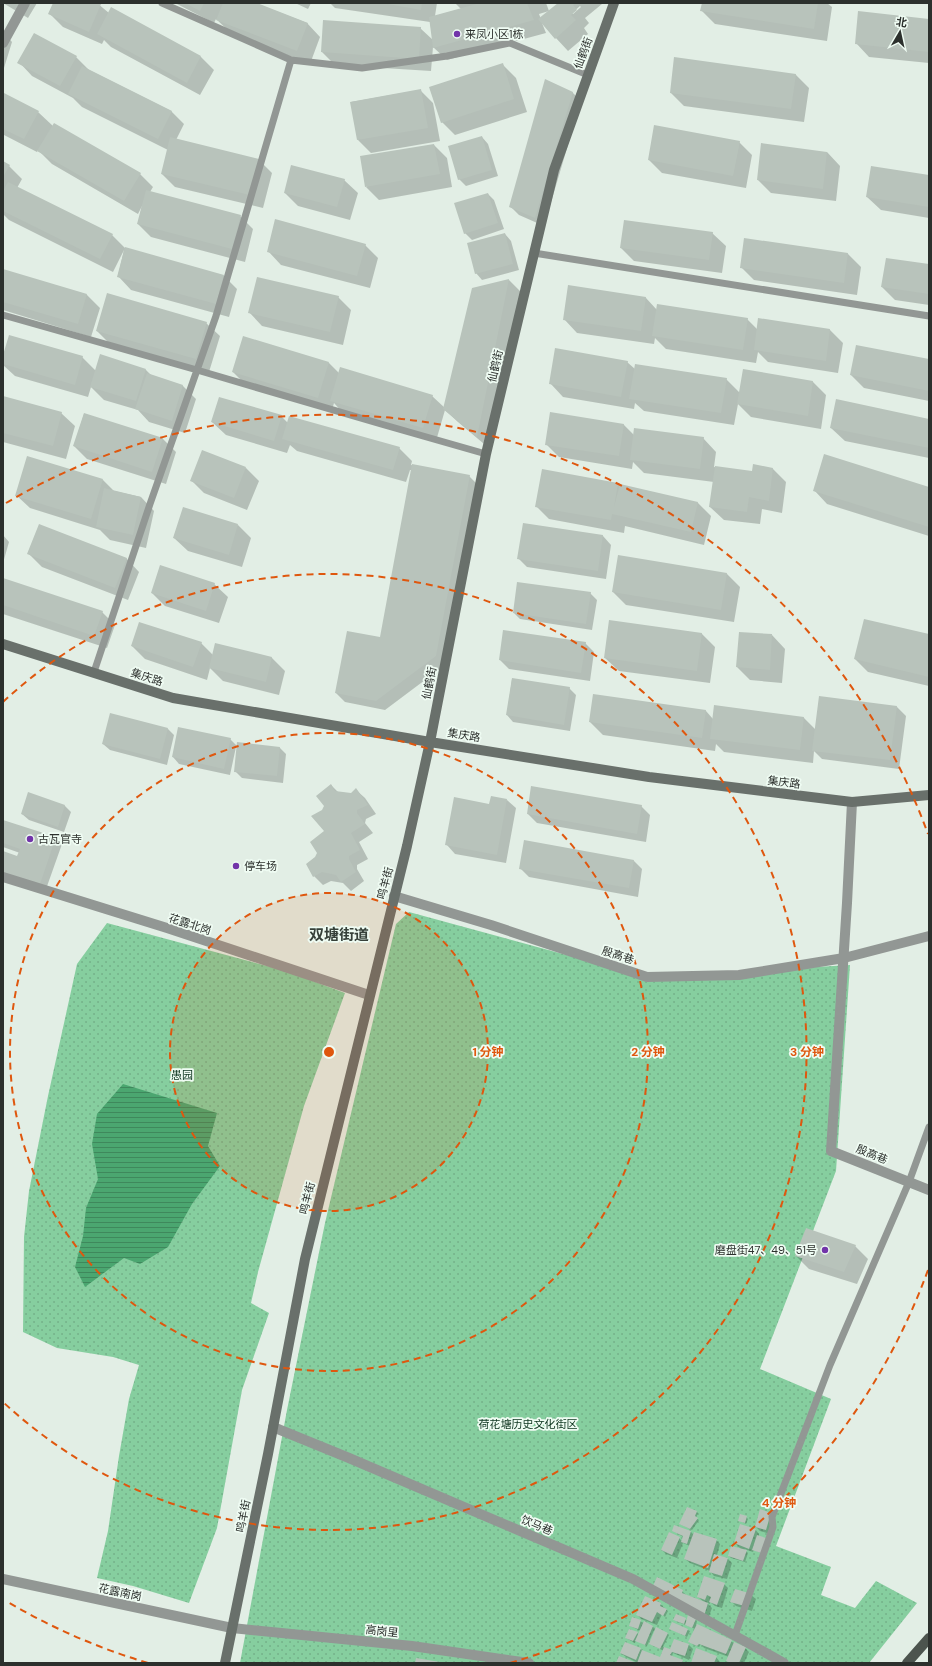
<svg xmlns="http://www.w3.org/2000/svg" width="932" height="1666" viewBox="0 0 932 1666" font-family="'DM Sans','Noto Sans SC',sans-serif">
	<defs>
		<pattern id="park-dots" width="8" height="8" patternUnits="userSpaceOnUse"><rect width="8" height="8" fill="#86ce9f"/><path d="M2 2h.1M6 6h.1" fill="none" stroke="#74b189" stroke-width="1.8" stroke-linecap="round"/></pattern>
		<pattern id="water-rules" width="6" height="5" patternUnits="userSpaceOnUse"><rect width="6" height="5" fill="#4ba670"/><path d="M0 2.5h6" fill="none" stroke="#3f885c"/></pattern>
	</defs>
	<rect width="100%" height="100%" fill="#e2eee5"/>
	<path fill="url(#park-dots)" d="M409,912L647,977L850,965L836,1171L760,1369L831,1399L776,1546L831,1567L821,1595L855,1608L876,1581L917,1603L869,1663H240L287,1410L325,1223L396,924Z
		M107,923L286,971L345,993L304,1106L258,1272L251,1303L269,1313L242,1390L217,1528L189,1603L133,1586L97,1578L108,1531L119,1456L129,1399L139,1365L113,1357L57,1348L23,1332L24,1237L29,1191L48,1096L77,964Z"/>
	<path fill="url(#water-rules)" d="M123,1084L217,1113L208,1146L220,1166L192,1204L168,1247L140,1264L124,1258L85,1287L75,1267L83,1236L86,1208L98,1179L92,1144L97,1114Z"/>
	<path fill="#0003" fill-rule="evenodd" d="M3,3H37L28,18Z
		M54,3H97L109,13L112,9L201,57L214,70L200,95L111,47L104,40L102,44L63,27L49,13Z
		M175,3H255L307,23L320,37L310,64L231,33L216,19L214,23Z
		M295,3H311L308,9Z
		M330,3H437L435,16L461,9L455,3H546L549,11L539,14L541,19L559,3L602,4L585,18L589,23L584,28L588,34L568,51L542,23L546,33L447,60L433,47L431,71L335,65L322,52L420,28L433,40L430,22L335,8ZM580,6L581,7L573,14L572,13Z
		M703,3H827L832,7L827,41L715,24L702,11Z
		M929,20V63L869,57L856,43Z
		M3,32L12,42L4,68H3Z
		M76,57L89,70L171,111L184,124L176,140L259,160L272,173L263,208L175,187L162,174L168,150L82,107L73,98L32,76L19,62Z
		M502,64L516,78L527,112L455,135L442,122Z
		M796,75L809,88L804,122L684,106L671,93Z
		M420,90L433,103L440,141L371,153L358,140L351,102Z
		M572,92L581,101L544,226L519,215L510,206Z
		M4,94L38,112L53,126L140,174L153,187L150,192L240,216L253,229L245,262L151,237L138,224L142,206L138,214L52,164L38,150L37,152L4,135L3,97Z
		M482,137L488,144L498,176L466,186L459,179Z
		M739,142L752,155L746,188L662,173L649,160Z
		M434,145L447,158L452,187L379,200L366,187Z
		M827,152L840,166L836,201L771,193L758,180Z
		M3,162L9,166L22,179L17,188L112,235L125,248L224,276L237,289L229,317L131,290L118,276L124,250L113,272L9,220L3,214Z
		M929,176V218L881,210L867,197Z
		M344,180L358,193L350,220L298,206L285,193Z
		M488,194L494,200L504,229L472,240L465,233Z
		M712,233L726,246L722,273L634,261L621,248Z
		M505,234L511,241L519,270L482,280L476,273Z
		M365,245L378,258L370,288L281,265L268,251Z
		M848,254L861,267L857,295L754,280L741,267Z
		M929,265V305L895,300L882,287Z
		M3,270L87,295L100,308L91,337L3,310Z
		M509,280L522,293L490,449L458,422L445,410L436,441L344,414L334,403L332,410L246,385L233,372L329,363L339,373L432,396L445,408L473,289Z
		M338,297L351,310L343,345L262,326L249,312Z
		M646,298L657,310L747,319L758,330H830L843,343L838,373L768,362L758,352L756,363L666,349L655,338L654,344L577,333L564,319Z
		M206,323L220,336L209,372L110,344L97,331Z
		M82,357L96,371L146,370L152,376L183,386L196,399L185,433L149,422L138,410L104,400L91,387L88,397L15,376L3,365V358Z
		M929,360V401L864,388L851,375Z
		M627,362L635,369L726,379L740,393L813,382L826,395L821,429L751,417L738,404L734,425L644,411L635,403L634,409L563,397L550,383Z
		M3,398L61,413L75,426L66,459L3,442Z
		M551,413L624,425L634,435L703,438L716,452L714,467L753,472L773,469L786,482L782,513L762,509L760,524L724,520L710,507L714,482L644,473L633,462L632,469L559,457L546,444Z
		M84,414L163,439L176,452L166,484L87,459L74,446Z
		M281,416L288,423L399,448L412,461L411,465L469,476L478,485L445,665L385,710L345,702L336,693L381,638L412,470H410L406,482L297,451L290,445L287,453L226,435L212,422Z
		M929,420V458L845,441L831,428Z
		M246,468L259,481L247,510L204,493L191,480Z
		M103,480L114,491L141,497L154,511L146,548L110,540L100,530L30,508L16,495Z
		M617,484L620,486V485L698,503L711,516L704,545L625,526L624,533L549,519L536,506Z
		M929,488V536L827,504L814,490Z
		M238,525L251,538L242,567L188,551L174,538Z
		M3,535L9,542L3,563Z
		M603,536L611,545L606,579L527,567L518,558Z
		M29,554L126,558L139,572L128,600L42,567Z
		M727,574L740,587L734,622L626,605L613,592Z
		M3,579L102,612L115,625L107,648L3,614Z
		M214,584L228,597L219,623L165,606L152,593Z
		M590,593L597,600L592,630L520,619L514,613Z
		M610,621L702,634L715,647L710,683L619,671L605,658Z
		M772,635L785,649L782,683L750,680L737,667Z
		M929,635V686L868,672L855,659Z
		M201,643L213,655L216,644L272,658L285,671L279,695L223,681L210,668L207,680L145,659L132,646Z
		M585,643L594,652L590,681L509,669L500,660Z
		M512,679L569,688L576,695L570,731L513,722L507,715Z
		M594,696L706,711L713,719L804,718L816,730L897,707L906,716L899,769L822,759L814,751L813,763L724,752L716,744L715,751L603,735L590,722Z
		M168,729L174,735L167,765L110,750L103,744Z
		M230,739L238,747L280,748L286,754L283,783L242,778L235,771L238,747H236L230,775L179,764L173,757Z
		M331,785L338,792L352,794L356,790L365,798L376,814L366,819L365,823L373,833L359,842L368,859L357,865V869L364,881L351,891L343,883L331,881L323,885L314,876L307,864L316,857L326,831L323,810Z
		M29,794L65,806L71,812L64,832L29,820L22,814Z
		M507,800L516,808L506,863L455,854L447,845L490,805Z
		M641,806L650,815L646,842L537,823L528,814Z
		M3,821L56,838L62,844L45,892L3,852L18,857L20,853L3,847Z
		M634,861L642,869L638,897L529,877L520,868Z
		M855,1246L868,1259L857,1284L809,1269L796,1256Z
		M697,1512L698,1513L696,1518L699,1520L692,1530L680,1524Z
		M771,1514L770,1534L760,1531L756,1527Z
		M746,1517L748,1519L746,1524L739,1520Z
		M675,1526L691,1532L694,1535L716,1540L720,1544L717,1555L728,1559L732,1563L727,1579L714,1576L710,1571L690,1563L685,1559L690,1546L683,1543L677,1558L666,1554L662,1550L679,1538L682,1541L683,1537L674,1531Z
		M755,1529L759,1534V1536L763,1554L754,1550L753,1552L744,1549L748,1553L745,1562L731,1558L729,1556L742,1550L735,1543Z
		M724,1584L728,1588L722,1608L715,1606L710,1602V1604L706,1602L712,1608L708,1619L658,1592L682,1591L686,1595L704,1602L698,1597Z
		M751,1595L756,1599L752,1611L736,1606L732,1602Z
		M660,1604L668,1611L665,1617L662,1614L657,1625L641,1619L637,1614Z
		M676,1615L688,1621L695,1619L697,1621L696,1625L745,1648L749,1652L744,1663H730L727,1660L729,1657L704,1648L701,1644L699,1647L692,1644L695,1629L676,1621L674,1620Z
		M633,1618L655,1628L647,1646L636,1640L635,1643L626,1638L637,1633L639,1635L641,1631L630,1626Z
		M671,1629L688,1630L690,1631L687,1637Z
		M667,1633L669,1635L663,1647L671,1650L675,1640L689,1645L693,1649L689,1660L673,1653L672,1656L682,1661L684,1663H638L626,1657L621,1653L640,1649L643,1652L660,1659L664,1651L650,1644Z
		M716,1657L720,1662V1663H692Z"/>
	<path fill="#b8c3bb" d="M53,3H99L101,4L89,32L48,14Z
		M185,3H204L200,11Z
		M223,3H257L308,23L297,51L216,20Z
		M382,3H422L421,10Z
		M480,3H527L534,20L433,48L429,17Z
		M558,3H575L573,5L577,10L571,15L576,20L555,39L538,19Z
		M702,3H818L814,29L700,11Z
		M111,7L201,56L187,83L97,34Z
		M858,11L929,19V52L855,44Z
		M323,20L421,27L419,59L321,52Z
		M34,33L77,56L60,86L17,63Z
		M674,57L796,74L791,109L670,93Z
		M503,63L514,99L441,123L429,87Z
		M82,66L172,111L158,139L68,94Z
		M545,79L573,92L535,218L509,207Z
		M421,89L428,128L357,140L350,102Z
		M4,93L39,111L24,139L3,129Z
		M54,123L141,173L124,201L37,151Z
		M654,125L740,141L733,176L648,160Z
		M482,136L492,170L458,180L448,146Z
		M170,137L259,159L250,195L161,174Z
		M761,143L827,152L823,189L757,180Z
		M434,144L440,174L365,187L360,156Z
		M3,161L10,165L3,177Z
		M291,165L345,179L337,207L284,193Z
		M871,166L929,175V207L866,197Z
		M8,182L113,234L100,259L3,211V191Z
		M146,190L241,215L232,249L137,224Z
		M488,193L498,223L464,234L454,203Z
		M275,219L366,244L357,276L267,252Z
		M624,220L713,232L709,260L620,248Z
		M505,233L513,264L475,274L467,243Z
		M744,238L848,253L844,283L740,268Z
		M125,247L224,275L216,304L117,277Z
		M886,258L929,264V294L881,287Z
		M3,269L87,294L78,324L3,302Z
		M257,277L339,296L330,332L248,313Z
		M509,279L477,437L443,409L472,288Z
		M568,285L646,297L641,331L563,320Z
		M107,293L207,322L196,359L96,331Z
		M657,304L748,318L743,350L652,336Z
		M758,318L830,329L826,361L754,350Z
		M9,335L83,356L75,385L3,364V355Z
		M243,336L329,362L318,398L232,372Z
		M856,345L929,359V391L850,375Z
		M555,348L628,361L621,397L549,384Z
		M100,354L146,369L136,401L90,387Z
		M635,364L727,378L721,413L629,399Z
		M340,367L433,395L423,428L330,401Z
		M743,369L813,381L808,416L737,404Z
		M147,373L183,385L172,421L135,409Z
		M3,396L62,412L53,446L3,433Z
		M219,397L282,415L274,441L211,422Z
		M836,399L929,419V448L830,428Z
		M550,412L624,424L619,456L545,445Z
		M84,413L163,438L152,472L73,446Z
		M289,416L400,447L393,470L282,439Z
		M634,428L704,437L700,469L630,460Z
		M202,450L246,467L234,498L190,481Z
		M824,454L929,487V527L813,491Z
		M27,456L103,479L91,519L15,496Z
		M412,464L470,475L436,656L376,701L335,693L347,631L380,637Z
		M753,464L773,468L769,501L749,497L747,512L709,507L715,466L752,471Z
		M542,469L618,483L614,507L620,484L698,502L691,532L612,514L611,520L535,507Z
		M104,488L141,497L133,535L96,527Z
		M183,507L238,524L229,555L173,538Z
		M523,523L603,535L598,571L517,559Z
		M39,524L127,558L115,588L27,554Z
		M618,555L727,573L721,610L612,592Z
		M160,565L215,583L206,611L151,593Z
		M3,578L103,611L94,636L3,605Z
		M517,582L591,592L586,624L513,613Z
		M864,619L929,634V677L854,659Z
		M609,620L702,633L697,671L604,658Z
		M139,622L202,642L193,667L131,646Z
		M503,630L586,642L581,673L499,660Z
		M739,632L772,634L770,670L736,667Z
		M215,643L272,657L266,682L209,668Z
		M512,678L570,687L564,725L506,715Z
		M593,694L706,710L702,738L589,722Z
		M819,696L897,706L890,760L812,751Z
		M714,705L804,717L800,750L710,739Z
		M110,713L168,728L160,759L102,744Z
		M178,727L231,738L224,769L172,757Z
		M237,742L280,747L277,776L234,772Z
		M331,784L335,791L351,793L356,788L368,805L357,810V813L365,824L351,833L360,850L349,856V859L356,872L341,882L336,875L322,872L313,877L306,864L315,857L317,853L310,842L324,831L311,816L322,810L324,806L316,796Z
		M531,786L642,805L637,834L527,814Z
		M28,792L65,805L58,827L21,814Z
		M491,796L507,799L497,855L445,845L454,797L489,804Z
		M3,820L56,837L39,887L3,874V851L17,856L20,849L3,843Z
		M524,840L634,860L629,888L519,869Z
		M806,1228L856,1245L844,1272L795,1256Z
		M687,1507L697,1511L695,1516L698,1518L690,1529L679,1524Z
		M760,1509L771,1513L766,1530L755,1527Z
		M740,1514L747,1516L745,1523L738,1521Z
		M740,1524L756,1529L749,1549L734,1543Z
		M674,1525L691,1531L687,1544L681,1542L683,1536L672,1531Z
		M669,1532L680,1537L672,1555L661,1550Z
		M694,1532L717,1539L708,1568L684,1559Z
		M757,1535L766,1538L761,1553L752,1550Z
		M731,1546L747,1550L743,1561L728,1556Z
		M714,1554L728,1558L722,1576L709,1572Z
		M704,1576L725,1583L717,1605L709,1602L711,1597L707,1595L705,1600L697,1597Z
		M657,1577L683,1590L682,1593L708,1603L704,1616L652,1588Z
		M735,1589L752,1594L748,1607L730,1602Z
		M645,1596L661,1603L660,1606L667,1609L663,1616L657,1612L652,1622L636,1615Z
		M676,1614L686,1618L684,1624L673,1620Z
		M688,1615L696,1619L692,1628L685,1625Z
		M632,1617L641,1620L638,1629L629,1626Z
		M644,1621L653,1626L645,1645L635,1641Z
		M672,1622L688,1629L685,1636L669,1629Z
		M697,1624L732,1640L726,1654L699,1644L697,1646L688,1642Z
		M656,1627L668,1633L660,1649L649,1644Z
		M629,1629L638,1632L633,1641L625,1638Z
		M674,1639L689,1644L685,1656L672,1652L670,1655L683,1660L682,1663H637L642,1650L660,1657L664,1647L670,1649Z
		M625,1642L641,1648L636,1660L620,1653Z
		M734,1642L746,1647L739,1663H731L726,1661Z
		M696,1648L717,1656L714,1663H691Z
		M619,1656L637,1663H616Z
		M416,1658L440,1662V1663H415Z"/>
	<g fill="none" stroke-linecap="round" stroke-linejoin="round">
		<path stroke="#929794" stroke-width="7" d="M162,3L291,60L362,68L447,56L510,43L588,75
			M534,253L929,316
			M3,315L197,370L381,424L486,454
			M94,672L150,504L216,316L291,60
			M735,1635L773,1527L772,1517L830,1365L909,1182L929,1127"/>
		<path stroke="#929794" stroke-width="10" d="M3,43L25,3
			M852,802L847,903L831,1151L929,1190
			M3,877L167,928L369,995
			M394,896L491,925L647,977L739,975L844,958L929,936
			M273,1427L349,1458L633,1579L784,1663
			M3,1579L232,1628L412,1646L529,1663"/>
		<path stroke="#69706b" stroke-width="10" d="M3,644L173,698L430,742L649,777L852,802L929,795
			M225,1663L268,1454L305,1259L407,846L430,742L486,454L554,170L614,3"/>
		<path stroke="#4c544e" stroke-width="10" d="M907,1663L929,1638"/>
	</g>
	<circle cx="329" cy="1052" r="159" fill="#df570e" fill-opacity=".12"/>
	<g fill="none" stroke="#df570e" stroke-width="2" stroke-dasharray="7 5">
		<circle cx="329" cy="1052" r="159"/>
		<circle cx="329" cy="1052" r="319"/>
		<path d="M3 702A478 478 0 1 1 3 1402"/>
		<path d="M928 1270A637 637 0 0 1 510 1663M148 1663A637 637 0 0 1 6 1601M6 503A637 637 0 0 1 928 834"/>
	</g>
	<g fill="#7234a9" stroke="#effcf3" stroke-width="1.5">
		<circle cx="457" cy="34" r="4"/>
		<circle cx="30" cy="839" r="4"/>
		<circle cx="236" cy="866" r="4"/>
		<circle cx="825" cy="1250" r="4"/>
	</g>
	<g text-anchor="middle" stroke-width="3.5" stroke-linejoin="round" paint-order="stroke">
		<g font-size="11" fill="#2c302d" stroke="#effcf3" text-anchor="start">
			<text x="465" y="38">来凤小区1栋</text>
			<text x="38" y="843">古瓦官寺</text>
			<text x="244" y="870">停车场</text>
			<text x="817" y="1254" text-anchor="end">磨盘街47、49、51号</text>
		</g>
		<g font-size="11" fill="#2c302d" stroke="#effcf3">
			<text transform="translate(583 53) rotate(-70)" y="4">仙鹤街</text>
			<text transform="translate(495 366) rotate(-77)" y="4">仙鹤街</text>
			<text transform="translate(147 677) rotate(18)" y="4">集庆路</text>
			<text transform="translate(429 683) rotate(-79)" y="4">仙鹤街</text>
			<text transform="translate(464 735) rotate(9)" y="4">集庆路</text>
			<text transform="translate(784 782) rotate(7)" y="4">集庆路</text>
			<text transform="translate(385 883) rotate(-75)" y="4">鸣羊街</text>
			<text transform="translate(190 924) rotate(18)" y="4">花露北岗</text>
			<text transform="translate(618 955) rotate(18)" y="4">殷高巷</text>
			<text transform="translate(872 1154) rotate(22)" y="4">殷高巷</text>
			<text transform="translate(307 1198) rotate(-76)" y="4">鸣羊街</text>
			<text transform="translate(243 1516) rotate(-79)" y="4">鸣羊街</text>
			<text transform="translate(537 1525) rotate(23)" y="4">饮马巷</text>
			<text transform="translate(120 1592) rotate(12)" y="4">花露南岗</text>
			<text transform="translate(382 1631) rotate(6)" y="4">高岗里</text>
		</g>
		<g font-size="11" fill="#09321b" stroke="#effcf3">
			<text x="182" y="1079">愚园</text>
			<text x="528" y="1428">荷花塘历史文化街区</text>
		</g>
		<g font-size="15" font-weight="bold" fill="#364039" stroke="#effcf3">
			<text x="339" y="940">双塘街道</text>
		</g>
	</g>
	<circle cx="329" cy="1052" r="6" fill="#df570e" stroke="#effcf3" stroke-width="2"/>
	<g font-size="12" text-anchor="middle" font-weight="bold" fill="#df570e" stroke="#effcf3" stroke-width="3.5" stroke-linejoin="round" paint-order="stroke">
		<text x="488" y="1056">1 分钟</text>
		<text x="648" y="1056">2 分钟</text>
		<text x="807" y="1056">3 分钟</text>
		<text x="779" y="1507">4 分钟</text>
	</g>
	<rect width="932" height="1666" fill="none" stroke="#2c302d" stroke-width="8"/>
	<g transform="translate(900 32) rotate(9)" stroke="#effcf3" stroke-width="3" paint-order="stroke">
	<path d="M0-3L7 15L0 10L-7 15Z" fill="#2c302d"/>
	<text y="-6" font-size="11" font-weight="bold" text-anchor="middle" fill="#2c302d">北</text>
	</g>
</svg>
